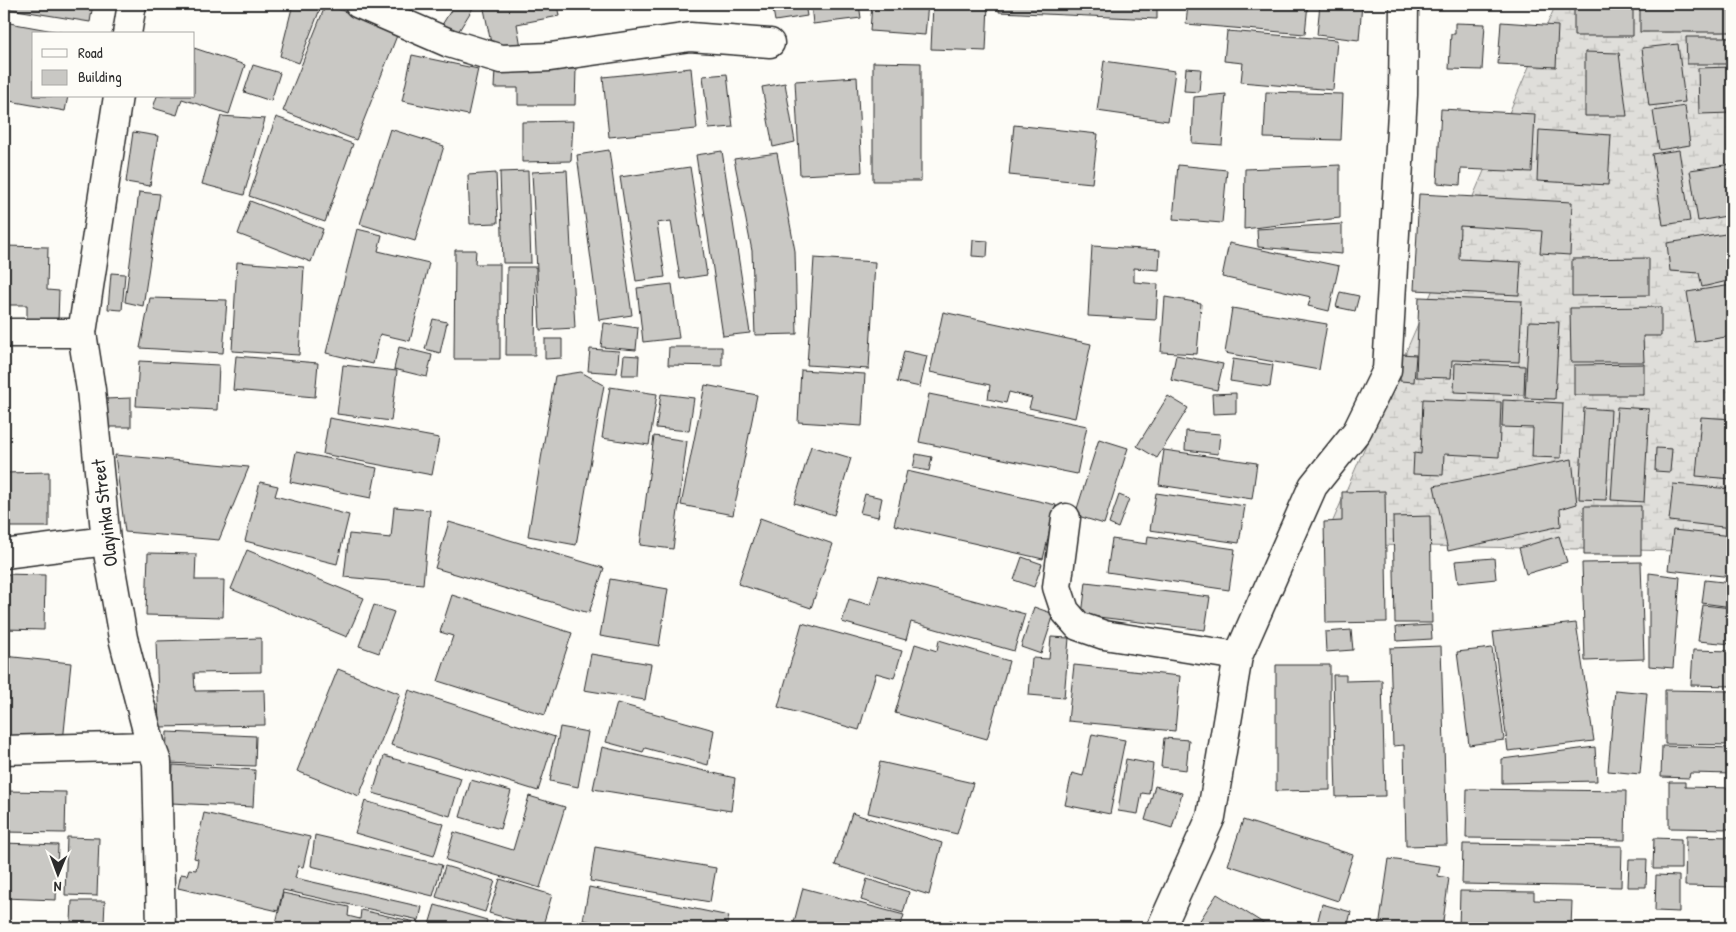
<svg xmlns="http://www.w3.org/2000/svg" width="1736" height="932" viewBox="0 0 1736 932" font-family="'Patrick Hand',sans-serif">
	<defs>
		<pattern id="wetland-marsh" width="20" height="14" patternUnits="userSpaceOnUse" patternTransform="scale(1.25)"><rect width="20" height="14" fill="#dfdeda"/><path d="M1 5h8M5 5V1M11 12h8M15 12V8" fill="none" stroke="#c0bfbb"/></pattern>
	</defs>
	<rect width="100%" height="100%" fill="#fdfcf7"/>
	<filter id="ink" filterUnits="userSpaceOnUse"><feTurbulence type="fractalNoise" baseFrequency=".02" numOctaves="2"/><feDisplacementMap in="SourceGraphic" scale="10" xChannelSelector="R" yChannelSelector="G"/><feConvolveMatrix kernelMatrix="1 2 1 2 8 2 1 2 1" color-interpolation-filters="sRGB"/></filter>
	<g filter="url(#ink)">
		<path fill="url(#wetland-marsh)" stroke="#858482" d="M1556,4H1732V552L1323,544Z"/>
		<path fill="#c9c8c4" stroke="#2b2b2b" d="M4,4H93L90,22L4,8Z
			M293,4H322L299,63L280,56Z
			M326,4L398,33L356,140L283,111Z
			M395,4H417L411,14Z
			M455,4H466L473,8L455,37L440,28Z
			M483,4H557L559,16L517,24L521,47L493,53Z
			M772,4H805L807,16L775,21Z
			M811,4H859L861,18L813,24Z
			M872,4H928L925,35L870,31Z
			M933,4H988L986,51L931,49Z
			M1000,4H1157V19L999,12Z
			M1188,4H1308L1305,34L1186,24Z
			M1320,4H1362L1359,40L1317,35Z
			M1574,4H1633V36H1574Z
			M1640,4H1732V32H1640Z
			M4,22L70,34H34V96H68L65,111L4,100Z
			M1501,22L1558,26L1556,67L1498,64Z
			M1455,23L1485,24L1482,70L1449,69L1451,34H1455Z
			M1227,31L1337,40L1333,90L1241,82L1243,63L1224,61Z
			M1686,37H1732V64H1687Z
			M1678,44L1685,102L1649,106L1642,48Z
			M194,48L245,65L229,114L182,99L177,115L153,108L157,96H194Z
			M1585,52L1619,53L1627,116H1585Z
			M412,55L478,69L468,115L402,101Z
			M1104,61L1175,71L1168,121L1097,111Z
			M873,62L921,63V181H873Z
			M253,65L280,73L271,101L244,92Z
			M1732,67V113L1699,114L1698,68Z
			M691,68L697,129L609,137L603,77Z
			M1186,68L1201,69L1199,92L1184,91Z
			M495,69H576L575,105H518V88H494Z
			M727,74L733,127L709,129L703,76Z
			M857,77L862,172L800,175L795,81Z
			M785,83L795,142L773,147L762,87Z
			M1266,92L1343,94L1341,140L1264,138Z
			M1226,94L1222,145L1192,143L1194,97Z
			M1685,106L1690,145L1659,150L1653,111Z
			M1441,109L1535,114L1532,172L1461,169L1460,185L1437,183Z
			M221,116L265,119L244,195L202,184Z
			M276,117L353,144L325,222L249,196Z
			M573,121L571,161L522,162V122Z
			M1014,125L1098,134L1092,183L1009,175Z
			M390,129L444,146L415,241L360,224Z
			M1539,130L1611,135L1608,185L1537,181Z
			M133,132L158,136L150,186L126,182Z
			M609,150L632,315L599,320L577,155Z
			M1679,150L1690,221L1663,225L1652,154Z
			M722,151L750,333L723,336L696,155Z
			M777,153L795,251L797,334L755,335L752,251L734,159Z
			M1732,164V215L1698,221L1690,170Z
			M1178,165L1227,170L1222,223L1173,219Z
			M1340,165V218L1244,229L1245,169Z
			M690,167L707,275L680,279L671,221L657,223L665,277L636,281L620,177Z
			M567,170L575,328L540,330L532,172Z
			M528,171L531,263H503L500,172Z
			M496,173L498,223L470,224L468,175Z
			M139,192L160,194L143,306L125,302Z
			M1419,194L1572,202L1570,255L1540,253L1542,231L1460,226L1459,259L1521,262L1519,295L1414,290Z
			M250,201L323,229L311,262L238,234Z
			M1342,224V254L1258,247L1257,229Z
			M357,229L382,235L378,251L429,263L410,341L380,334L373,364L326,353Z
			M1732,233V280L1702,287L1699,273L1670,271L1667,243Z
			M973,240L988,241L987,257L972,256Z
			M1229,243L1339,266L1329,311L1308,306L1311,297L1222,277Z
			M4,246L48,247L47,290L59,291L58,322L27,321V305H4Z
			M1092,246L1160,250L1159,270L1134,268V282L1158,284L1156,320L1088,316Z
			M455,250H476L475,264H500V359H454Z
			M814,258L875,262L869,369L807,365Z
			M1649,258V295L1572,296V259Z
			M237,262L304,267L299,355L232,351Z
			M507,267H536L535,355H506Z
			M111,273L125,274L122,310L108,309Z
			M672,284L679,338L643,342L637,288Z
			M1732,285V336L1695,342L1687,292Z
			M1340,292L1359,296L1355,311L1336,307Z
			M1165,297L1201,303L1197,354L1161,352Z
			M1419,297L1522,301L1519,362L1452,360L1451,378L1416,377Z
			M150,298L227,300L223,353L140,348Z
			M1661,307V336H1643L1644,362H1571L1570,308Z
			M1232,308L1327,324L1319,370L1225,353Z
			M943,312L1091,344L1075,418L1029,408L1032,398L1009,392L1006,403L988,399L990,385L930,372Z
			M433,319L447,322L440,353L425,349Z
			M1529,321L1559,322L1555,399L1525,398Z
			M604,323L638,328L636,350L601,347Z
			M545,339H562V358L545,359Z
			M399,347L432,355L427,377L394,369Z
			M669,347H722V366L668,365Z
			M590,349L619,351L617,373L588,371Z
			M904,351L927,356L920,387L897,382Z
			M1401,354L1416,355L1414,382L1400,381Z
			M624,355L639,356L638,375H622Z
			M1176,355L1223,364L1217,390L1171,380Z
			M236,356L318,363L315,397L233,390Z
			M1233,359L1273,365L1270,387L1230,381Z
			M139,361L219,365L217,410L136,406Z
			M1455,363L1525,366L1524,395L1454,392Z
			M1644,364V395H1574V365Z
			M343,365L397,371L391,421L337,414Z
			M801,370L865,374L862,426L798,422Z
			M581,372L604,385L576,545L528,536L555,376Z
			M705,385L757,395L733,515L681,505Z
			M610,387L657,394L649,445L602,438Z
			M1236,393V413L1213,414L1212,394Z
			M661,394L694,398L689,431L656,428Z
			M929,394L1087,426L1077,474L919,442Z
			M1168,396L1188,408L1157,458L1137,446Z
			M131,398V427H104L105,399Z
			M1423,399L1501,402L1499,457L1444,454L1443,475L1413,474L1414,453L1421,454Z
			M1503,400L1563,403L1561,458L1532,457L1533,428L1502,427Z
			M1617,407L1649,409L1644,502L1611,500Z
			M1584,408L1611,410L1606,500L1579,499Z
			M1701,417L1732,419V479L1696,476Z
			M329,418L439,438L432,475L323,454Z
			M1186,431L1220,434L1218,454L1185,450Z
			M654,436L687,441L673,549L640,545Z
			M1099,439L1128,448L1104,524L1075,515Z
			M811,446L851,458L834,515L794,503Z
			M1656,448L1672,449L1670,472L1655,471Z
			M1164,450L1257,463L1252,499L1159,485Z
			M296,452L377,468L371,498L290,482Z
			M916,454L932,457L929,471L913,468Z
			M115,455L249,467L219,540L125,532Z
			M1572,459L1577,504L1560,509L1561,526L1448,551L1434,486Z
			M907,471L1056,505L1043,559L894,525Z
			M49,472V527H4V473Z
			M260,482L278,486L275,496L349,515L337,564L245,541Z
			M1673,484L1732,489V528L1669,521Z
			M1385,491L1387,622L1326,623L1324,522L1342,521V492Z
			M1156,493L1245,506L1239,543L1150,530Z
			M865,494L882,498L878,517L860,513Z
			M1119,495L1129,499L1118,528L1109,524Z
			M1584,506H1641V555H1584Z
			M394,507L430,510L423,584L344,577L349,534L391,538Z
			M1430,516L1432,623H1395L1393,517Z
			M760,518L833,544L811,608L738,584Z
			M449,522L604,568L589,613L435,568Z
			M1673,530L1732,536V577L1668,570Z
			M1148,536L1235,549L1229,590L1107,572L1112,539L1147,544Z
			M1559,536L1567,562L1526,574L1519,548Z
			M247,550L364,598L347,637L231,589Z
			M148,553L196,554L195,580H224L223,617L146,615Z
			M1022,557L1042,564L1034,587L1014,580Z
			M1494,558L1496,579L1458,583L1455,561Z
			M1641,562L1644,659L1585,661L1582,563Z
			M1649,573L1680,577L1673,668L1649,666Z
			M4,574L45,575L44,630L4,629Z
			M879,575L1025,614L1014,651L911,622L906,640L842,622L849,599L870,605Z
			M610,579L668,589L659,646L600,636Z
			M1705,580L1732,583V607L1702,603Z
			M1086,582L1210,597L1205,630L1082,615Z
			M452,595L572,633L545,715L438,681L453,636L440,632Z
			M374,605L394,612L379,653L359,646Z
			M1703,605L1732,608V644L1698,641Z
			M1034,607L1054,614L1041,654L1021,647Z
			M802,623L902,651L894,678L876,673L859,730L778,707Z
			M1576,623L1594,741L1508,751L1493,632Z
			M1431,625L1432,639L1397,641L1396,627Z
			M1351,630L1353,650L1326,652L1325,632Z
			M1051,637L1069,638L1064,698L1029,695L1032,658L1049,659Z
			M261,638V672L194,673L195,691L264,690L265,725L159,727L156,641Z
			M939,640L1009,661L987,739L895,713L915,644L937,651Z
			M1441,646L1447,845L1406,846L1404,745L1393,746L1390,648Z
			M1492,648L1504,740L1469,745L1457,652Z
			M1693,650L1732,651V686L1691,685Z
			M591,654L651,664L645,700L584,690Z
			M4,656L71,663L63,742L4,736Z
			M1074,665L1180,676L1175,731L1068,721Z
			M1276,665H1330V790L1276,791Z
			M338,669L400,694L359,796L297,771Z
			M1333,675H1346V681L1382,680L1385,796L1336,797Z
			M409,690L555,737L538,791L391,745Z
			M1615,690L1647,693L1640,774L1608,771Z
			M1665,690L1732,691V745L1665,744Z
			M617,703L714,730L708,765L645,748L643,752L606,742Z
			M560,727L588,732L578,787L550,781Z
			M167,732L256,736L255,766L166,763Z
			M1092,734L1125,740L1110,814L1065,805L1072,773L1083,776Z
			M1164,738L1189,740L1186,770L1161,767Z
			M1662,746L1732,748V774L1690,773L1689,778L1661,777Z
			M602,747L735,778L731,811L593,789Z
			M1595,747L1597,781L1502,783V759Z
			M384,756L461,778L450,816L373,793Z
			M1126,759L1153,764L1149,794L1142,793L1138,814L1118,811Z
			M880,762L973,783L957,834L868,813Z
			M173,765L255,770L253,807L171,803Z
			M471,780L511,791L500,829L460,817Z
			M1669,782H1685V787L1732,788V829L1669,828Z
			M1155,786L1182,793L1172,828L1145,820Z
			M1467,789L1626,791L1625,840L1466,838Z
			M4,791L66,792L65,833L4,832Z
			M529,796L565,807L540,888L446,860L454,832L513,850Z
			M365,801L444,824L434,856L355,833Z
			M204,813L310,837L303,867L298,866L295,878L422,907L419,920L283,890L278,911L178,888L181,874L187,875L189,869L196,870L198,859L194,858Z
			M852,813L942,843L929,895L835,865Z
			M1243,820L1353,855L1338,901L1228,865Z
			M315,835L442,865L433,896L311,866Z
			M1686,836L1732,837V887L1685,886Z
			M67,837L99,838L97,896L65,895Z
			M1654,838L1681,839V869H1653Z
			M4,843L58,845L56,900L4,898Z
			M1463,844L1622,846L1621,887L1462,884Z
			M595,847L716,868L710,902L590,881Z
			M1389,859L1440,866L1438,876L1449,878L1442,928H1379Z
			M1629,859H1647L1646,887H1628Z
			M445,866L495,881L485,912L436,897Z
			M1656,875L1679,876V912L1655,911Z
			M500,879L552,895L542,928L489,913Z
			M867,879L909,892L903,913L861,900Z
			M589,887L729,916L726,928H621L583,920Z
			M803,888L904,915L900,928H802L793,926Z
			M1460,891L1534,892V900L1572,901L1571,928H1459Z
			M283,893L349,907L348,916L360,919L361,910L424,924L423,928H275Z
			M1217,894L1271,928H1195Z
			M72,901H105L104,923L71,922Z
			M1322,904L1351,912L1347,928H1316Z
			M435,905L487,920L485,928H428Z
			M495,920L520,928H493Z
			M950,920L968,928H947Z"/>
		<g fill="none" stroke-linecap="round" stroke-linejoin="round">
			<defs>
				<path id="minor" d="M359,4L449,43L501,59L550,57L690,37L770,43
					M127,34L132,4
					M118,96L82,333L91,390L106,541L123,638L151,746L157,762L161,928
					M4,333H82
					M1066,518L1057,587L1065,611L1078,626L1104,635L1238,656
					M4,554L106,541
					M4,750L151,746
					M1161,928L1211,817L1238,656L1313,486L1357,431L1387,370L1403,95L1404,4"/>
			</defs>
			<use href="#minor" stroke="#2b2b2b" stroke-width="31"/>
			<use href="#minor" stroke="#fdfcf7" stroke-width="28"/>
		</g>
	</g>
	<g text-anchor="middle" stroke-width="5" stroke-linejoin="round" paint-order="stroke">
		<g font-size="19" fill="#2b2b2b" stroke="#fdfcf7">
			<text transform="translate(104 513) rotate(-97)" y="7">Olayinka Street</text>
		</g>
	</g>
	<rect width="1736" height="932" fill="none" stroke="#fdfcf7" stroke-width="20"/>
	<rect x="10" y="10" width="1716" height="912" fill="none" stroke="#2b2b2b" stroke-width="2" filter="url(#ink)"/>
	<rect x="32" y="32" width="162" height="65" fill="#fdfcf7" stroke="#a9a8a5"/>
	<rect x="42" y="49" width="25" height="8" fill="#fdfcf7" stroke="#a9a8a5"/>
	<text x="78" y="58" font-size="15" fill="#2b2b2b">Road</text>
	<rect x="42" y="70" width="25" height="15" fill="#c9c8c4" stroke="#a9a8a5"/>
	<text x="78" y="82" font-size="15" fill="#2b2b2b">Building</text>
	<g transform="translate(58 874) rotate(181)" stroke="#fdfcf7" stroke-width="4" paint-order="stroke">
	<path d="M0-4L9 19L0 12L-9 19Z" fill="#2b2b2b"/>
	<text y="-8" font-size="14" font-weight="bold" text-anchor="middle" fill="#2b2b2b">N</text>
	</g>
</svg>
